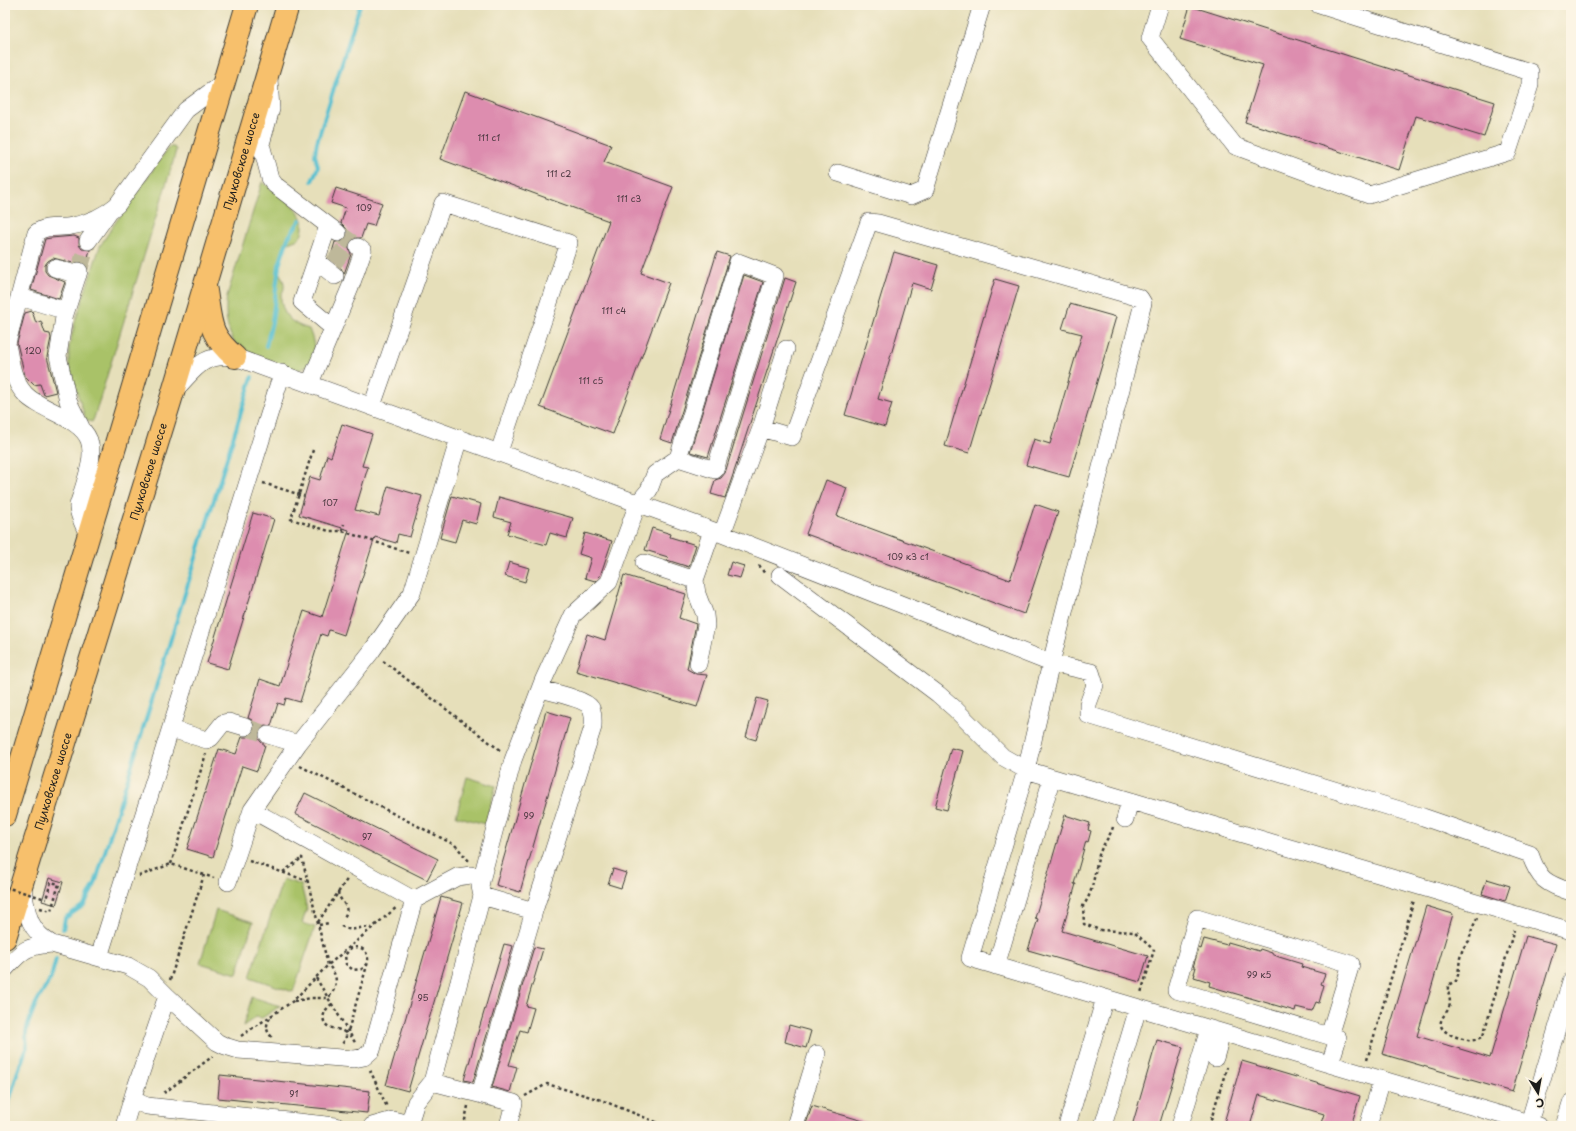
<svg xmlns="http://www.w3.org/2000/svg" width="1576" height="1131" viewBox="0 0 1576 1131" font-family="'Playpen Sans',sans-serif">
	<rect width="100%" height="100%" fill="#fcf5e5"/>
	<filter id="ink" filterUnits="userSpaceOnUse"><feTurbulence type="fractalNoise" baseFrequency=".025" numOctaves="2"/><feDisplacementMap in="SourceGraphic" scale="8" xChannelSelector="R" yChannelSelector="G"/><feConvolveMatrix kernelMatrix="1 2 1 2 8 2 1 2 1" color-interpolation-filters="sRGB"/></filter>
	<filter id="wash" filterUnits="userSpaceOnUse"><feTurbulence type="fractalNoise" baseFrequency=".012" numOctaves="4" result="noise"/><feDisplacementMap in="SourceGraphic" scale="16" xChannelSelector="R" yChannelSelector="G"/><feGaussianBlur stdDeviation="0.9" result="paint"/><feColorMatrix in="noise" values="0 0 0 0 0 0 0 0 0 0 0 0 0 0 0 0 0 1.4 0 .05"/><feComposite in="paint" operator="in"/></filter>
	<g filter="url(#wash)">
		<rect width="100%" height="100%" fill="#e6dfba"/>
		<path fill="#a9c267" stroke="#626f42" d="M169,147H174L176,150L173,162L94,418L92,422L86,420L69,368V347L75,322L100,246L113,226Z
			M262,182C275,191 304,209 303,227C303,231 302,236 299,238C296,241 291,241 287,244C281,249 280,262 278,270C281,276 285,281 284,288C284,291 281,293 281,297C282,316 292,324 309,329C317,349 319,367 293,371L283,365L240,349C227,337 224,313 227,296Z
			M467,777L496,786L485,824L456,816Z
			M283,879L301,885L307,909L302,923L315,927L293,992L250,977Z
			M216,910L253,922L237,974L200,963Z
			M252,997L280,1006L262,1018L256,1017L243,1026Z"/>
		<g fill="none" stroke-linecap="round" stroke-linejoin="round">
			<path stroke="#55bfd0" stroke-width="4" d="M312,181L318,167L315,155L317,142L360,5
				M266,346L272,322L279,265L288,238L300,220
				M63,929L65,918L84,905L95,884L252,377
				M5,1115L17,1074L27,1047L26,1033L28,1024L36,1003L51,978L56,959"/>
		</g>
		<g id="blocks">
			<path fill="#dd8daf" d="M1190,6L1495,102L1484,137L1416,116L1399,170L1245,122L1263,65L1180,39Z
				M465,91L611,145L604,162L673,187L641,273L669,283L613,434L540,407L609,221L440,159Z
				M336,188L382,203L374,226L366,224L361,238H355L350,241L348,246L351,254L344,274L341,268L330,259L335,242H342L346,239L348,234L347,229L341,223L346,208L331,203Z
				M74,236L79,238V245L82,249L90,250L86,264L82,261L73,263L53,258L48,261L45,265V271L48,275L65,282L59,299L31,290L45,239L51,238Z
				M717,252L730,256L672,443L660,439Z
				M894,252L938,265L931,289L912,283L878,399L892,403L885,427L845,415Z
				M744,275L763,282L708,457L690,452Z
				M785,278L796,282L737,463L725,498L711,494L715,480L721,478L725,473Z
				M995,279L1019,286L969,453L945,446Z
				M1070,304L1116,317L1069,477L1026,465L1034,439L1050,444L1082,334L1062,329Z
				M32,311L36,323L41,321L45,333L50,334L51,338L47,357L56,392L44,395L40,384L34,385L25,376L17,343L25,313Z
				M342,424L372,434L362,466L368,467L355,510L379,516L388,486L422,496L410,537L398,534L396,543L375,537L344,635L329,630L327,636L321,634L300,702L286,698L284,705L278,703L271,726L265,725L261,727L259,732L258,738L261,742L265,745L257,771L242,766L213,857L187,849L219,749L236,754L242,737H248L252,734L255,729V724L252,720L248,718L260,679L280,686L304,611L322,617L349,530L299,515L310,477L320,480L327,455L331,457Z
				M826,480L847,488L837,516L1010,580L1035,504L1058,512L1024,614L806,534Z
				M452,496L481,504L476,524L462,520L455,542L440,538Z
				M499,497L573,518L567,538L550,533L546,545L507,534L511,522L494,517Z
				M253,513L274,519L228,669L207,663Z
				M652,528L671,534L670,537L696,545L689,567L667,560L668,557L645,550Z
				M585,533L612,541L600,576L595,581L585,578L591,558L579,554Z
				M509,562L529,568L525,582L505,576Z
				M731,562L744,566L740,578L727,575Z
				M624,575L686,594L679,618L696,624L687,669L696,674L707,675L697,707L576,671L587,634L605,640Z
				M757,698L768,701L756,740L746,737Z
				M546,711L570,718L520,892L496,885Z
				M951,748L963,751L947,810L935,807Z
				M305,793L438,859L427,880L295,814Z
				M1065,815L1090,823L1088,830L1091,831L1088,842L1086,841L1074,884H1076L1062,931L1148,956L1140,982L1028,950L1038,919L1035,918Z
				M613,869L626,873L621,888L608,884Z
				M49,878L63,882L56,905L42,901Z
				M1487,879L1510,886L1505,901L1482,894Z
				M441,897L463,903L408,1091L386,1085Z
				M1426,906L1453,914L1417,1036L1490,1058L1526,936L1556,944L1512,1092L1382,1054Z
				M1204,939L1227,945L1228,942L1252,949L1259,951L1260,949L1272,953V954L1279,957L1302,964L1301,967L1325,974L1321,984L1324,985L1319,1003L1316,1002L1312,1011L1296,1007L1295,1011L1209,986L1210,982L1194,977L1195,974H1194L1196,967H1193L1199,948L1201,949Z
				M504,944L513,946L473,1082L464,1080Z
				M534,947L543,949L526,1006L534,1008L527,1032L520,1030L509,1065L517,1067L510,1092L492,1087Z
				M789,1025L811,1031L806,1048L785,1042Z
				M1157,1040L1183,1047L1159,1126H1132Z
				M1242,1061L1360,1096L1351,1126H1320L1324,1114L1259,1095L1250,1126H1223Z
				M220,1075L370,1091L367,1113L218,1098Z
				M812,1106L870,1123V1126H814L806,1124Z"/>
		</g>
	</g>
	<g filter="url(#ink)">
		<use href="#blocks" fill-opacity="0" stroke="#3a3934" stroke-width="1"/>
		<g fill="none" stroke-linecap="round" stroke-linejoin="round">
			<path stroke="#beb89a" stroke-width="17" stroke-dasharray="17 8" stroke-linecap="butt" d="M338,233L358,247
				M332,251L352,266
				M79,271L88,241
				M245,727L268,735"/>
			<defs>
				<path id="minor" d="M1160,5L1150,38L1235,146L1369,195L1508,152L1530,85V72L1319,5
					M269,79L271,109L261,144L270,178L275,185L338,233
					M838,173L911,196L925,190L982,5
					M328,226L302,302L333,328
					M88,241L108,213
					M316,261L335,276
					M55,268L78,275
					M79,271L64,317L58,356L68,401L81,427
					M20,297L66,311
					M310,383L350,288L363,251L358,247
					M173,392C195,370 201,353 235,357L722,534L1051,663L1091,672L1095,685L1088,704V715L1423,817L1530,854C1539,880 1545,883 1571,892
					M372,406L443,203L569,243L499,452
					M761,428L792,437L869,222L878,223L1140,298L1143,303L1051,663L1026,770L970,958L1539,1126
					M722,534L761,428L786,349
					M89,537C86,530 78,515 78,508C77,505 80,500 81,496C86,479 95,457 89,440C80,417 41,411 25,394C12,380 10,360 7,343L36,233C48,224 59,229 72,226C89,223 104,216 117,205L186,110L225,81
					M644,563L695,580
					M780,575L938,694L954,708L1003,757L1026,770L1571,931
					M698,664L706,625L705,615L697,594L695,580L712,531
					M171,729L207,740L211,738L223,723L228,722L245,727
					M268,735L298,744
					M1125,819L1130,801
					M228,882L252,810L298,744L371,652L412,593L459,438
					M22,883C27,910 26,929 52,944L128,966L149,978L167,996L217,1042L225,1046L238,1050L354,1059L364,1057L372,1050L414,900L252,810
					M414,900L457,877L471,875L482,877
					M534,911L593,727C593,722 594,714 591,708C586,699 551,692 540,689
					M99,957L282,373
					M996,966L1052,778
					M5,969C22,951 25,946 52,944
					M167,996L134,1093L137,1102L147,1106L336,1126
					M1329,1036L1351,964L1197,918L1176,990L1329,1036L1338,1038L1330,1064
					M1215,1058L1222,1033
					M432,1082L514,1103L508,1126
					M480,1094L534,911L482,896
					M1529,1123L1571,981
					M124,1126L134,1093
					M372,1126L393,1120L409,1124L416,1102L432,1082L482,896L480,886L482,877L513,760L543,681L573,615L609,582L638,503L649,490L655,474L678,458L738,262L775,276L715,470L678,458
					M795,1126L817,1054
					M1067,1126L1105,998
					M1103,1126L1138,1008
					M1180,1126L1209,1029
					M1368,1126L1382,1080
					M1564,1126L1571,1103"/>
				<g id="highway">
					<path d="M206,291C211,323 209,335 235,357"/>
					<path d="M5,815L247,5"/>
					<path id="s1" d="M5,938L173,392L288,5"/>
				</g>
			</defs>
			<use href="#minor" stroke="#3a3934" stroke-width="18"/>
			<use href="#highway" stroke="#3a3934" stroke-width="24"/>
			<path stroke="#3a3934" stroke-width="2.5" stroke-dasharray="3 3" stroke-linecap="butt" d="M313,450L291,519L329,531H342L409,553
				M263,483L304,496
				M342,531L344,524
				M759,565L765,574
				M383,661L501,751
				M300,766L455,845L469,861
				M1113,827C1110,837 1102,845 1099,855C1094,872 1094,892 1083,906L1084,924L1100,930L1134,932L1154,950L1141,993
				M249,861L308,881
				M171,864L206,754
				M283,872L302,858
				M139,876L171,864L214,878
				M338,892C339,902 352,906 344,917
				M40,908L51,911L59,884L51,882L46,899
				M1477,918L1472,929L1469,941L1463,948L1460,958L1458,975L1456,981L1448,985C1447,993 1452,1001 1449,1007C1447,1014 1439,1018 1441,1026C1444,1034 1461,1039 1468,1040C1474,1041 1478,1039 1483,1036L1514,930
				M318,922L348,878
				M319,925L329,923
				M341,926C355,934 358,925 371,928
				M316,978L356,1044
				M170,980L204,875
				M294,1001L311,998H328C338,987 339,976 328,965L302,858L304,855
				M332,1004C324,1009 319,1021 329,1027C336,1030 354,1029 342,1044
				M270,1018C265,1026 266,1032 273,1038
				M344,1033L348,1031L368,962C369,951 361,945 351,948L345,955L346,964L353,970L362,969L368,962
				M241,1036L293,1001L328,965L397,907
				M1367,1060L1414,900
				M370,1070L387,1107
				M164,1093L213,1056
				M525,1096L547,1084L601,1100L666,1126
				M468,1106L465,1120L470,1126
				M464,1126L465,1120
				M1209,1126L1227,1067"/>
			<use href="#minor" stroke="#fff" stroke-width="17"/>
			<use href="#highway" stroke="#f7c06c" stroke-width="22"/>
			<path stroke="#3a3934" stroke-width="2.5" stroke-dasharray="3 3" stroke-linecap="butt" d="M5,887L46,899"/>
		</g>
	</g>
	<g text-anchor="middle" stroke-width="4" stroke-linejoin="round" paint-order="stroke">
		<g font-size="9" fill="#4c3841">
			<text x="489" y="141">111 с1</text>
			<text x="559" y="177">111 с2</text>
			<text x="629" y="202">111 с3</text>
			<text x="364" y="211">109</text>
			<text x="614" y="314">111 с4</text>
			<text x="33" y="354">120</text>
			<text x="591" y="384">111 с5</text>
			<text x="330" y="506">107</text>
			<text x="908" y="560">109 к3 с1</text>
			<text x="529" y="819">99</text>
			<text x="367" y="840">97</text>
			<text x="1259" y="978">99 к5</text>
			<text x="423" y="1001">95</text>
			<text x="294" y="1097">91</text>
		</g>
		<g font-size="11" fill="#1c1c1c" stroke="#fcf5e5">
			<text dy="4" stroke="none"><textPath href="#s1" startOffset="812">Пулковское шоссе</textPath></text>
			<text dy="4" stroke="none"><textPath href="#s1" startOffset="488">Пулковское шоссе</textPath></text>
			<text dy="4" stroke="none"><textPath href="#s1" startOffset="164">Пулковское шоссе</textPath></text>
		</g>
	</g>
	<rect width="1576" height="1131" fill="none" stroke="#fcf5e5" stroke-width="20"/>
	<g transform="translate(1538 1093) rotate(169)" stroke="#fcf5e5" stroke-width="3" paint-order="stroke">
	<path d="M0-3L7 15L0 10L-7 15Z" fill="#1c1c1c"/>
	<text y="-6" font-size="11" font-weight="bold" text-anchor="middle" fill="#1c1c1c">С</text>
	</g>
</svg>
